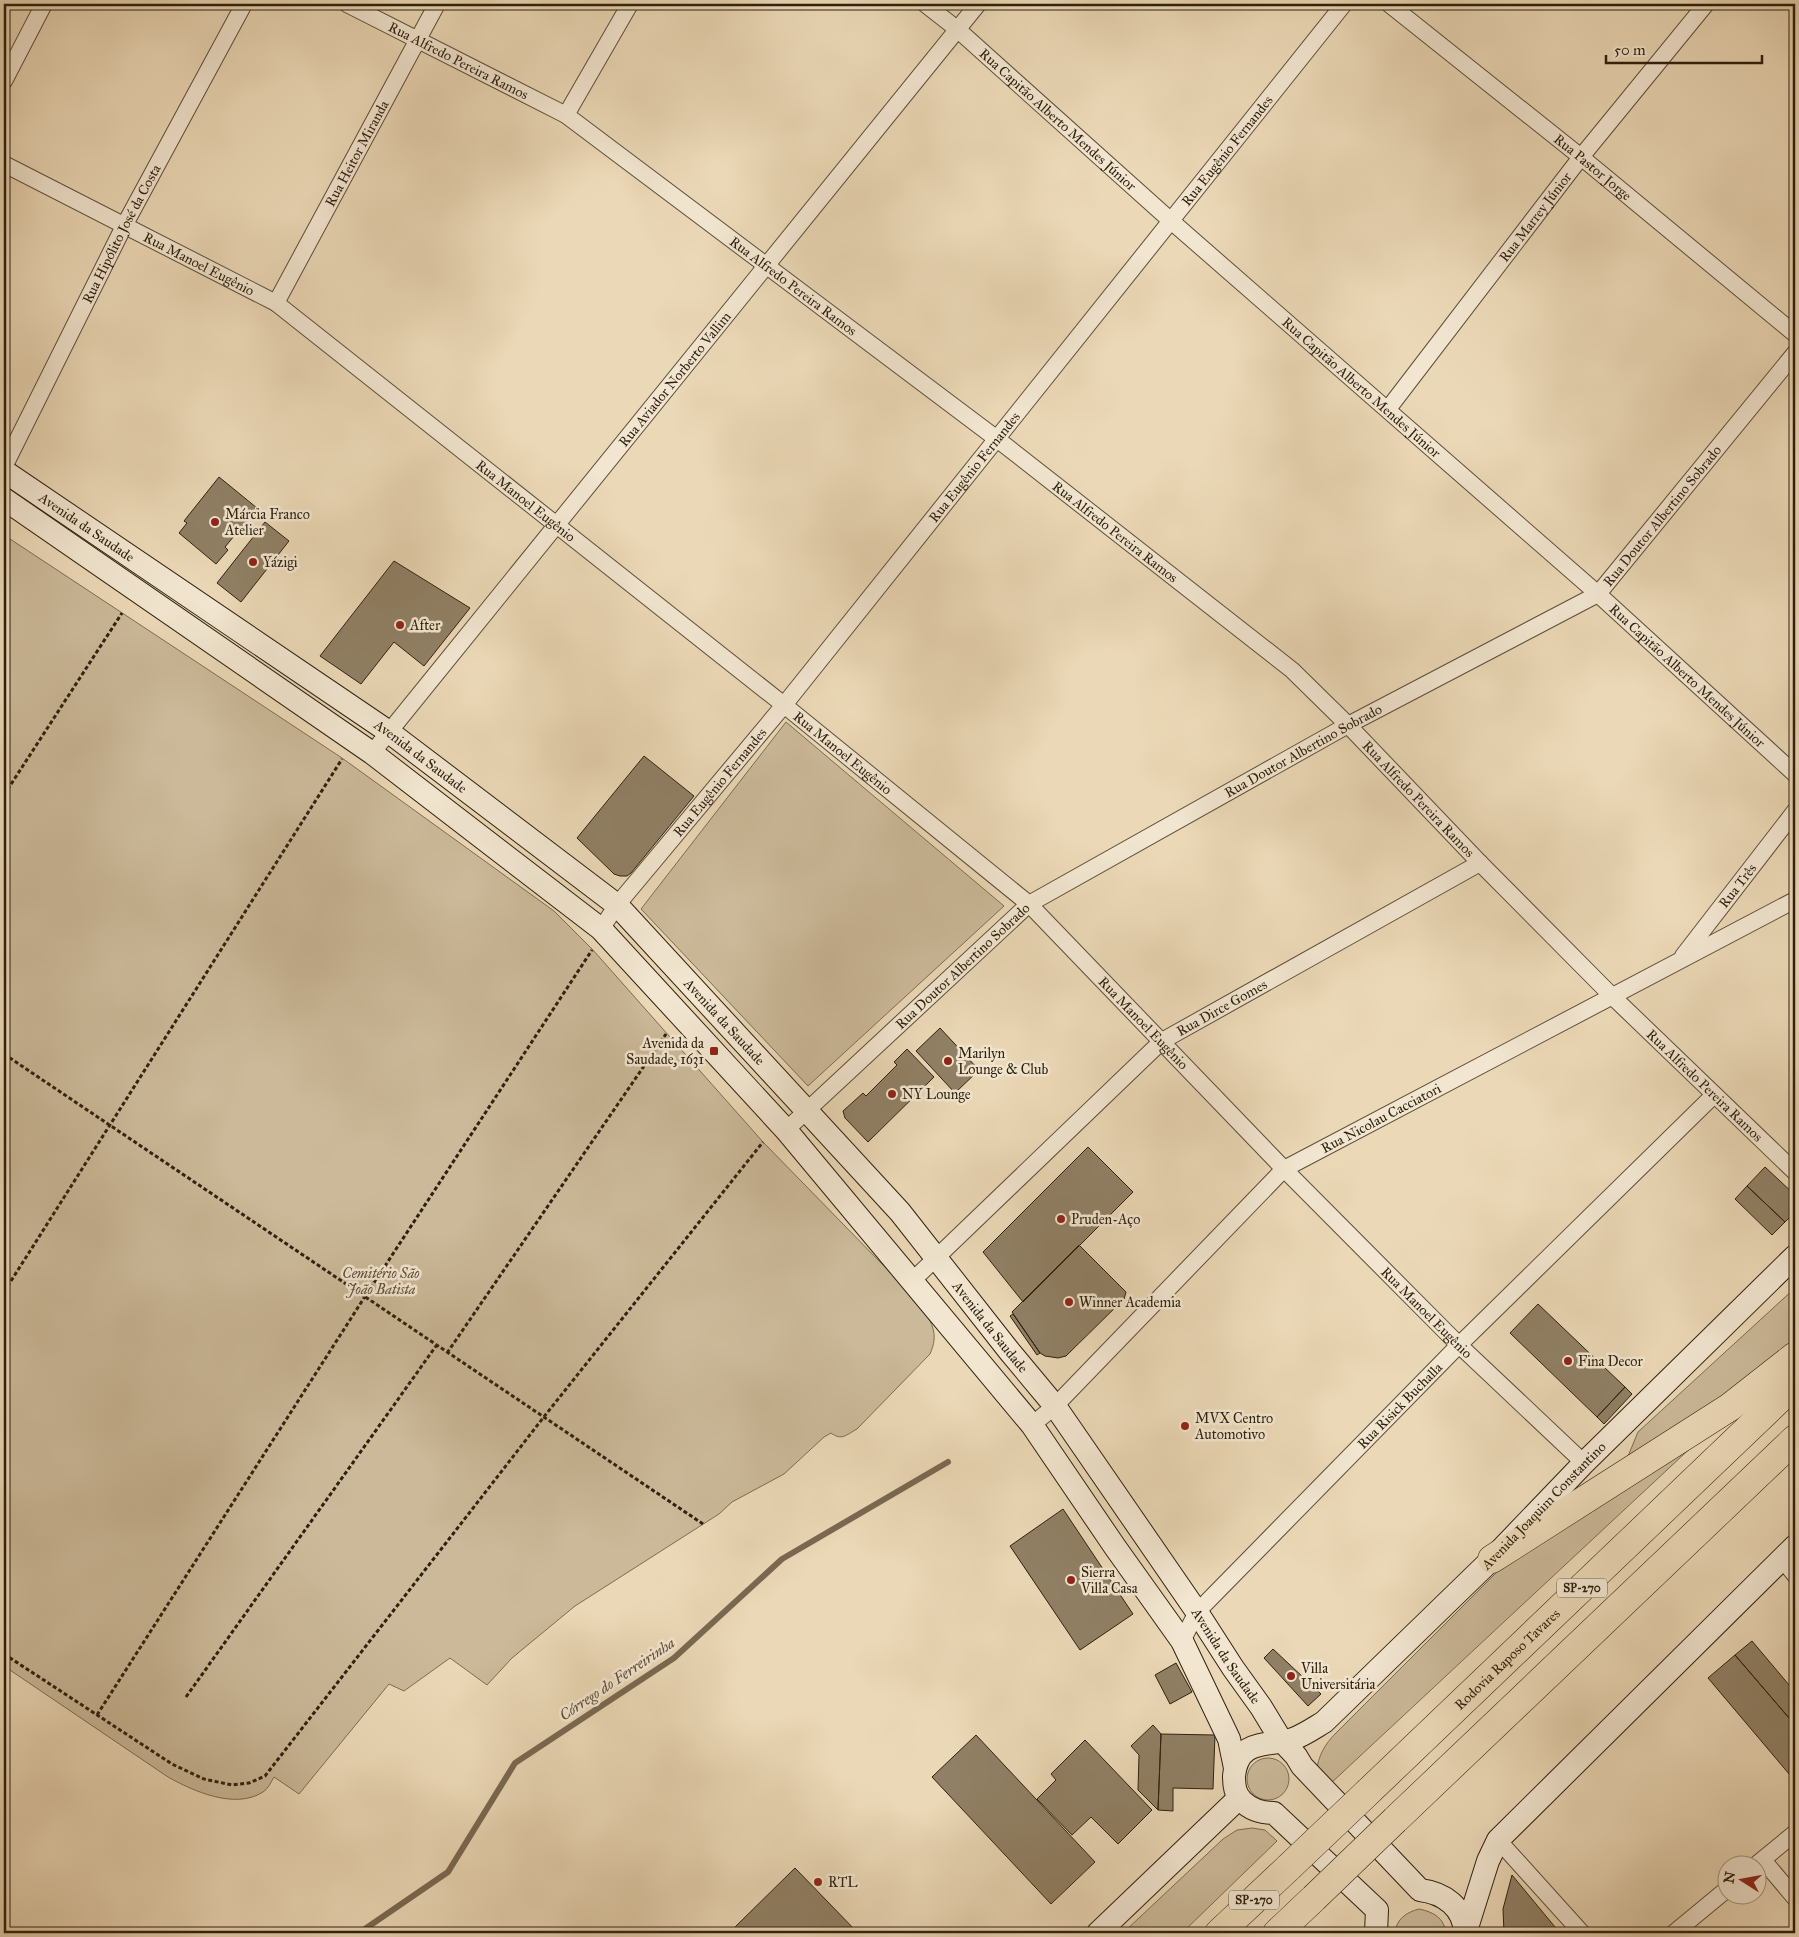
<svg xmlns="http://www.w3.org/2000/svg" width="1799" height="1937" viewBox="0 0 1799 1937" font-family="'IM FELL Great Primer',serif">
	<rect width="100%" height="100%" fill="#ebd8b6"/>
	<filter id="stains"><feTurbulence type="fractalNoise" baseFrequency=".004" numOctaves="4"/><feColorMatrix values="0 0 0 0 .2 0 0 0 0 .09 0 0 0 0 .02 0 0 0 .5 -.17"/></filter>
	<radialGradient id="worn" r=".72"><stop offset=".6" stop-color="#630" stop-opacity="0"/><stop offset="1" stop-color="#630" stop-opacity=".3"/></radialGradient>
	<path fill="#cbb999" stroke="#7c6c54" d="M4,535L342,758L554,911L593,950L763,1142L923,1306C932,1326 939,1333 930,1354L857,1429C846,1435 842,1441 831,1433L824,1437L784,1474L732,1502L719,1514L575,1606L512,1658L487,1685L450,1658L404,1691L389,1684L299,1794L274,1777C271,1782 268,1789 263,1792C235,1810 193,1791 168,1777L4,1666Z
		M786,722L1004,906L808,1086L641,909Z
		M1795,1288V1339L1722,1397L1626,1461L1638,1432Z
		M1712,1428L1329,1785L1316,1772C1319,1755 1324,1745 1336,1733L1501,1568Z
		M1247 1779a21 21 0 1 1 42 0a21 21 0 1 1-42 0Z
		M1252,1828L1265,1830L1277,1841L1182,1933H1123L1223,1839L1237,1830Z
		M1419,1909C1434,1912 1444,1918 1446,1933H1395C1396,1919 1407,1912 1419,1909Z"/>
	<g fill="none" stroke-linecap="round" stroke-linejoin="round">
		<path stroke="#796951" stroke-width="6" d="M359,1933L448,1872L515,1763L674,1658L782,1559L948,1462"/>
	</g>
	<path fill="#908065" stroke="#2e200e" d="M219,477L257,508L225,547L228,550L216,564L179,533L187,523L184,521Z
		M265,522L289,541L241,602L217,583Z
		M394,561L470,608L424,666L394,642L361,684L320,656Z
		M644,756L694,796L631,873L627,876H620L614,874L577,838Z
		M940,1028L979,1070L955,1093L916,1051Z
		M907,1049L934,1077L868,1142L845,1118L843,1111L863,1093L866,1096L897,1065L894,1062Z
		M1088,1147L1133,1192L1023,1302L983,1252Z
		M1765,1167L1795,1195V1212L1785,1222L1747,1186Z
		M1747,1186L1785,1222L1772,1235L1735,1199Z
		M1079,1245L1126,1292L1124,1299L1066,1356L1058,1358L1045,1356L1040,1353L1012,1312Z
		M1538,1304L1625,1387L1597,1417L1510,1333Z
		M1013,1314L1040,1353L1037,1355L1010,1316Z
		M1625,1387L1632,1394L1604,1424L1597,1417Z
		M1063,1509L1133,1614L1080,1650L1010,1546Z
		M1752,1641L1795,1692V1725L1735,1655Z
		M1273,1649L1321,1694L1308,1706L1264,1658Z
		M1735,1655L1795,1725V1781L1708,1678Z
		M1176,1663L1192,1692L1170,1704L1155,1675Z
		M1153,1725L1161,1734L1158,1810L1138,1790L1139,1755L1131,1746Z
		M1161,1734L1215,1735L1213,1789L1173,1788V1811L1158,1810Z
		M976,1735L1095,1862L1051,1904L932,1777Z
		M1085,1740L1152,1810L1118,1844L1091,1817L1072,1835L1037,1799L1056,1780L1051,1774Z
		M795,1868L858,1933H739L734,1928Z
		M1512,1875L1560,1933H1504L1503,1909Z"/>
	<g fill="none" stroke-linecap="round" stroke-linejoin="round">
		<defs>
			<g id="street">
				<path id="s1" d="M347,4L566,115L997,439L1292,670L1348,725L1480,863L1612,996L1795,1172"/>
				<path id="s2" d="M925,4L957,29L1170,220L1598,594L1795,774"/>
				<path id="s3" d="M1389,4L1581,157L1795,334"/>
				<path d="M4,81L44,4"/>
				<path d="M566,115L630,4"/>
				<path id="s4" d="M4,164L276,303L784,705L1029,904L1284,1169L1459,1345L1584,1463"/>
				<path id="s5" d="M276,303L437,4"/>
				<path id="s6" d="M1388,409L1581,157L1706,4"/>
				<path id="s7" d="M4,467L124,226L244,4"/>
				<path id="s8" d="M372,753L978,4"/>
				<path id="s9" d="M601,929L617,905L784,705L1344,4"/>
				<path id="s10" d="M1683,956L1795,811"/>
				<path id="s11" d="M786,1130L1029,904L1348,725L1598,594L1795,353"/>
				<path id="s12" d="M912,1281L1162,1041L1480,863"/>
				<path id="s13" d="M1032,1425L1055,1406L1284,1169L1795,900"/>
				<path d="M1782,1559L1795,1575"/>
				<path id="s14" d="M1182,1641L1197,1612L1459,1345L1714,1095"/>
				<path d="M1498,1840L1582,1933"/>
				<path d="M1763,1860L1795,1898"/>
				<path d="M1756,1865L1795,1833"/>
				<path d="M1674,1933L1726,1890"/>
			</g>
			<g id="secondary">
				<path id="s15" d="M4,471L389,732L617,905L900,1212L1010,1352L1055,1406L1197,1612L1233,1668L1261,1707L1281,1740L1296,1756L1302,1766L1420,1890C1444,1893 1464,1907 1465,1933"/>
				<path d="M4,499L372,753L601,929L786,1130L1032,1425L1115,1547L1182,1641L1229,1739L1235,1768"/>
				<path d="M1466,1931L1488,1861L1498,1840L1795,1546"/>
				<path d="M1098,1933L1239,1798"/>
				<path id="s16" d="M1376,1933L1377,1910L1274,1813C1261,1813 1251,1810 1242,1801C1235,1794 1234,1786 1234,1776C1238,1738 1267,1747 1293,1739C1304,1735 1314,1728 1324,1722L1492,1559L1584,1463L1795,1256"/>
			</g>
			<g id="highway">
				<path d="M1492,1559L1730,1407L1795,1356"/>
				<path id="s17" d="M1369,1791L1795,1384"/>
				<path d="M1395,1820L1795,1439"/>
				<path d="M1219,1933L1289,1867"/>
				<path d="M1277,1933L1314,1898"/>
			</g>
		</defs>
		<use href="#street" stroke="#5d4e38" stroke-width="18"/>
		<use href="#secondary" stroke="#2e200e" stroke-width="24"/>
		<use href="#highway" stroke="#2e200e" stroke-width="29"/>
		<path stroke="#2e200e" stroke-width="3" stroke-dasharray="4 2.5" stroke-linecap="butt" d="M4,795L122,613
			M4,1054L703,1524
			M4,1292L342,759
			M447,1353L666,1034
			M4,1654L172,1764L204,1779L232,1785L249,1783L265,1776L543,1418L763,1142
			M186,1697L436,1346
			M97,1715L364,1298L592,950"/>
		<use href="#street" stroke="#f2e6d0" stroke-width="16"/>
		<use href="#secondary" stroke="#f2e6d0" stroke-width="22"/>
		<use href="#highway" stroke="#ebd8b6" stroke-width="28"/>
		<defs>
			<path id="highway-bridge" d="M1289,1867L1369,1791
				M1314,1898L1395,1820"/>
		</defs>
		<use href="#highway-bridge" stroke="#2e200e" stroke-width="29" stroke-linecap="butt"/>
		<use href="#highway-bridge" stroke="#ebd8b6" stroke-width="28"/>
	</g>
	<g fill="#8f2418" stroke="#f2e6d0" stroke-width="2">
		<circle cx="215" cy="522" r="5"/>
		<circle cx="253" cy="562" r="5"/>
		<circle cx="400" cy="625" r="5"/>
		<rect x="709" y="1046" width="10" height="10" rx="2.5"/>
		<circle cx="948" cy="1061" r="5"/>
		<circle cx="892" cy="1094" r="5"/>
		<circle cx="1061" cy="1219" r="5"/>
		<circle cx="1069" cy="1302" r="5"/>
		<circle cx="1568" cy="1361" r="5"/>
		<circle cx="1185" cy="1426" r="5"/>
		<circle cx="1071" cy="1580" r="5"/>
		<circle cx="1291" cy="1676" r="5"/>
		<circle cx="818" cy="1882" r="5"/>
	</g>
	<g text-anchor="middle" stroke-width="5" stroke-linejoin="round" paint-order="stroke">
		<g fill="#f2e6d0" stroke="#695b48" stroke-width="1">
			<rect x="1557" y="1578.5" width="50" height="19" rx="4"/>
			<rect x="1229" y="1890.5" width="50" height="19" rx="4"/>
		</g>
		<g font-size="12" font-weight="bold" fill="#2e200e">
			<text x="1582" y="1592">SP-270</text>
			<text x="1254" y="1904">SP-270</text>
		</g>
		<g font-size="14" fill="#2e200e" stroke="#f2e6d0">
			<text dy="5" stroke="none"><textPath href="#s1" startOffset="125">Rua Alfredo Pereira Ramos</textPath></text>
			<text dy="5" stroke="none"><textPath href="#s2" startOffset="176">Rua Capitão Alberto Mendes Júnior</textPath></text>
			<text dy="5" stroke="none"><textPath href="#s9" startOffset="999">Rua Eugênio Fernandes</textPath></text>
			<text dy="5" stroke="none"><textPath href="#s5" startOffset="170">Rua Heitor Miranda</textPath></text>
			<text dy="5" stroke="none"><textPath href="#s3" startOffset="261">Rua Pastor Jorge</textPath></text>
			<text dy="5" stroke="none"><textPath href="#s6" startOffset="242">Rua Marrey Júnior</textPath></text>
			<text dy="5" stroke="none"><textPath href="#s7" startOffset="261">Rua Hipólito José da Costa</textPath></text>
			<text dy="5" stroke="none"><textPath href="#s4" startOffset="219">Rua Manoel Eugênio</textPath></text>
			<text dy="5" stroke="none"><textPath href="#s1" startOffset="530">Rua Alfredo Pereira Ramos</textPath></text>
			<text dy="5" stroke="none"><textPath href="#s8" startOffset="481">Rua Aviador Norberto Vallim</textPath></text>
			<text dy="5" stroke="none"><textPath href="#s2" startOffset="581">Rua Capitão Alberto Mendes Júnior</textPath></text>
			<text dy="5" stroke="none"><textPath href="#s9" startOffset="594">Rua Eugênio Fernandes</textPath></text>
			<text dy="5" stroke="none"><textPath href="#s4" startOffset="624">Rua Manoel Eugênio</textPath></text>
			<text dy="5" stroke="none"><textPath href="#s11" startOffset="1081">Rua Doutor Albertino Sobrado</textPath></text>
			<text dy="5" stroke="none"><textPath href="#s15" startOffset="100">Avenida da Saudade</textPath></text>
			<text dy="5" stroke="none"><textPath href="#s1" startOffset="935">Rua Alfredo Pereira Ramos</textPath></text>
			<text dy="5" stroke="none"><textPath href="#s2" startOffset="1016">Rua Capitão Alberto Mendes Júnior</textPath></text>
			<text dy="5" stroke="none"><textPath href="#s11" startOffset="646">Rua Doutor Albertino Sobrado</textPath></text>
			<text dy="5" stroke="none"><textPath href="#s4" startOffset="1029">Rua Manoel Eugênio</textPath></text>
			<text dy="5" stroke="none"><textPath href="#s15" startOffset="505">Avenida da Saudade</textPath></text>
			<text dy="5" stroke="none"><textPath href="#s9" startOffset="189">Rua Eugênio Fernandes</textPath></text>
			<text dy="5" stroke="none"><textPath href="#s1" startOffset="1340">Rua Alfredo Pereira Ramos</textPath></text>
			<text dy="5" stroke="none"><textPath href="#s10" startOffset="89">Rua Três</textPath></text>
			<text dy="5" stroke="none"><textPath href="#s11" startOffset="241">Rua Doutor Albertino Sobrado</textPath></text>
			<text dy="5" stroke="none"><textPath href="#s12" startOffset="415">Rua Dirce Gomes</textPath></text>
			<text dy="5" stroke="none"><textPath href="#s15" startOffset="910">Avenida da Saudade</textPath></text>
			<text dy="5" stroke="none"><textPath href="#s4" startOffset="1434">Rua Manoel Eugênio</textPath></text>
			<text dy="5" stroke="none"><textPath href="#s1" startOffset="1745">Rua Alfredo Pereira Ramos</textPath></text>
			<text dy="5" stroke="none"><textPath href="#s13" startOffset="469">Rua Nicolau Cacciatori</textPath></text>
			<text dy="5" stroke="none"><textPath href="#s4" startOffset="1839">Rua Manoel Eugênio</textPath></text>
			<text dy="5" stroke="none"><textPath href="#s15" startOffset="1315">Avenida da Saudade</textPath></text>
			<text dy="5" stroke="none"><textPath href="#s14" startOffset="322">Rua Risick Buchalla</textPath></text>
			<text dy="5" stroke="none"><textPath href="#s16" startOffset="648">Avenida Joaquim Constantino</textPath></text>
			<text dy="5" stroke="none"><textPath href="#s15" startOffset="1720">Avenida da Saudade</textPath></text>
			<text dy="5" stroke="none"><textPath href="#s17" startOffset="191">Rodovia Raposo Tavares</textPath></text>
		</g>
		<g font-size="14" fill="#2e200e" stroke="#f2e6d0" text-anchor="start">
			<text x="225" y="519">Márcia Franco<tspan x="225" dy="16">Atelier</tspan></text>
			<text x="263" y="567">Yázigi</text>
			<text x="410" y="630">After</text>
			<text x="704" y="1048" text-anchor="end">Avenida da<tspan x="704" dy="16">Saudade, 1631</tspan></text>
			<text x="958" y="1058">Marilyn<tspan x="958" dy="16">Lounge &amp; Club</tspan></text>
			<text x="902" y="1099">NY Lounge</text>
			<text x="1071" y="1224">Pruden-Aço</text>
			<text x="1079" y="1307">Winner Academia</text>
			<text x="1578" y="1366">Fina Decor</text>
			<text x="1195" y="1423">MVX Centro<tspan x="1195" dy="16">Automotivo</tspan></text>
			<text x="1081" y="1577">Sierra<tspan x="1081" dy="16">Villa Casa</tspan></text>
			<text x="1301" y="1673">Villa<tspan x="1301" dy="16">Universitária</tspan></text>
			<text x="828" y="1887">RTL</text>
		</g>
		<g font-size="14" font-style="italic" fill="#5d4e38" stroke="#f2e6d0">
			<text x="381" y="1278">Cemitério São<tspan x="381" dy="16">João Batista</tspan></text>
		</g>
		<g font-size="15" font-style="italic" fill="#5a4a35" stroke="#f2e6d0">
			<text transform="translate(617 1679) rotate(-34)" y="5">Córrego do Ferreirinha</text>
		</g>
	</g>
	<rect width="1799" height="1937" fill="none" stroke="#ebd8b6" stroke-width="20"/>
	<rect x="5" y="5" width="1789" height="1927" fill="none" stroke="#2e200e" stroke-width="2.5"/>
	<rect x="10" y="10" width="1779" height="1917" fill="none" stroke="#2e200e"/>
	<g transform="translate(1742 1880) rotate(281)"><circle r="24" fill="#f2e6d0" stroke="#a49782"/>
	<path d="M0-4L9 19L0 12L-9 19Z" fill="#8f2418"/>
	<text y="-8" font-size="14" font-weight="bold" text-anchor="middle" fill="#2e200e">N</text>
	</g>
	<path d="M1606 55v8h156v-8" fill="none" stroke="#2e200e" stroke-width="2.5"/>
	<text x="1614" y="55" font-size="15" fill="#2e200e" stroke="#f2e6d0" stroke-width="4" paint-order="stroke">50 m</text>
	<rect width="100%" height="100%" filter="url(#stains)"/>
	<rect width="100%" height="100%" fill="url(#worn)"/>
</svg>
